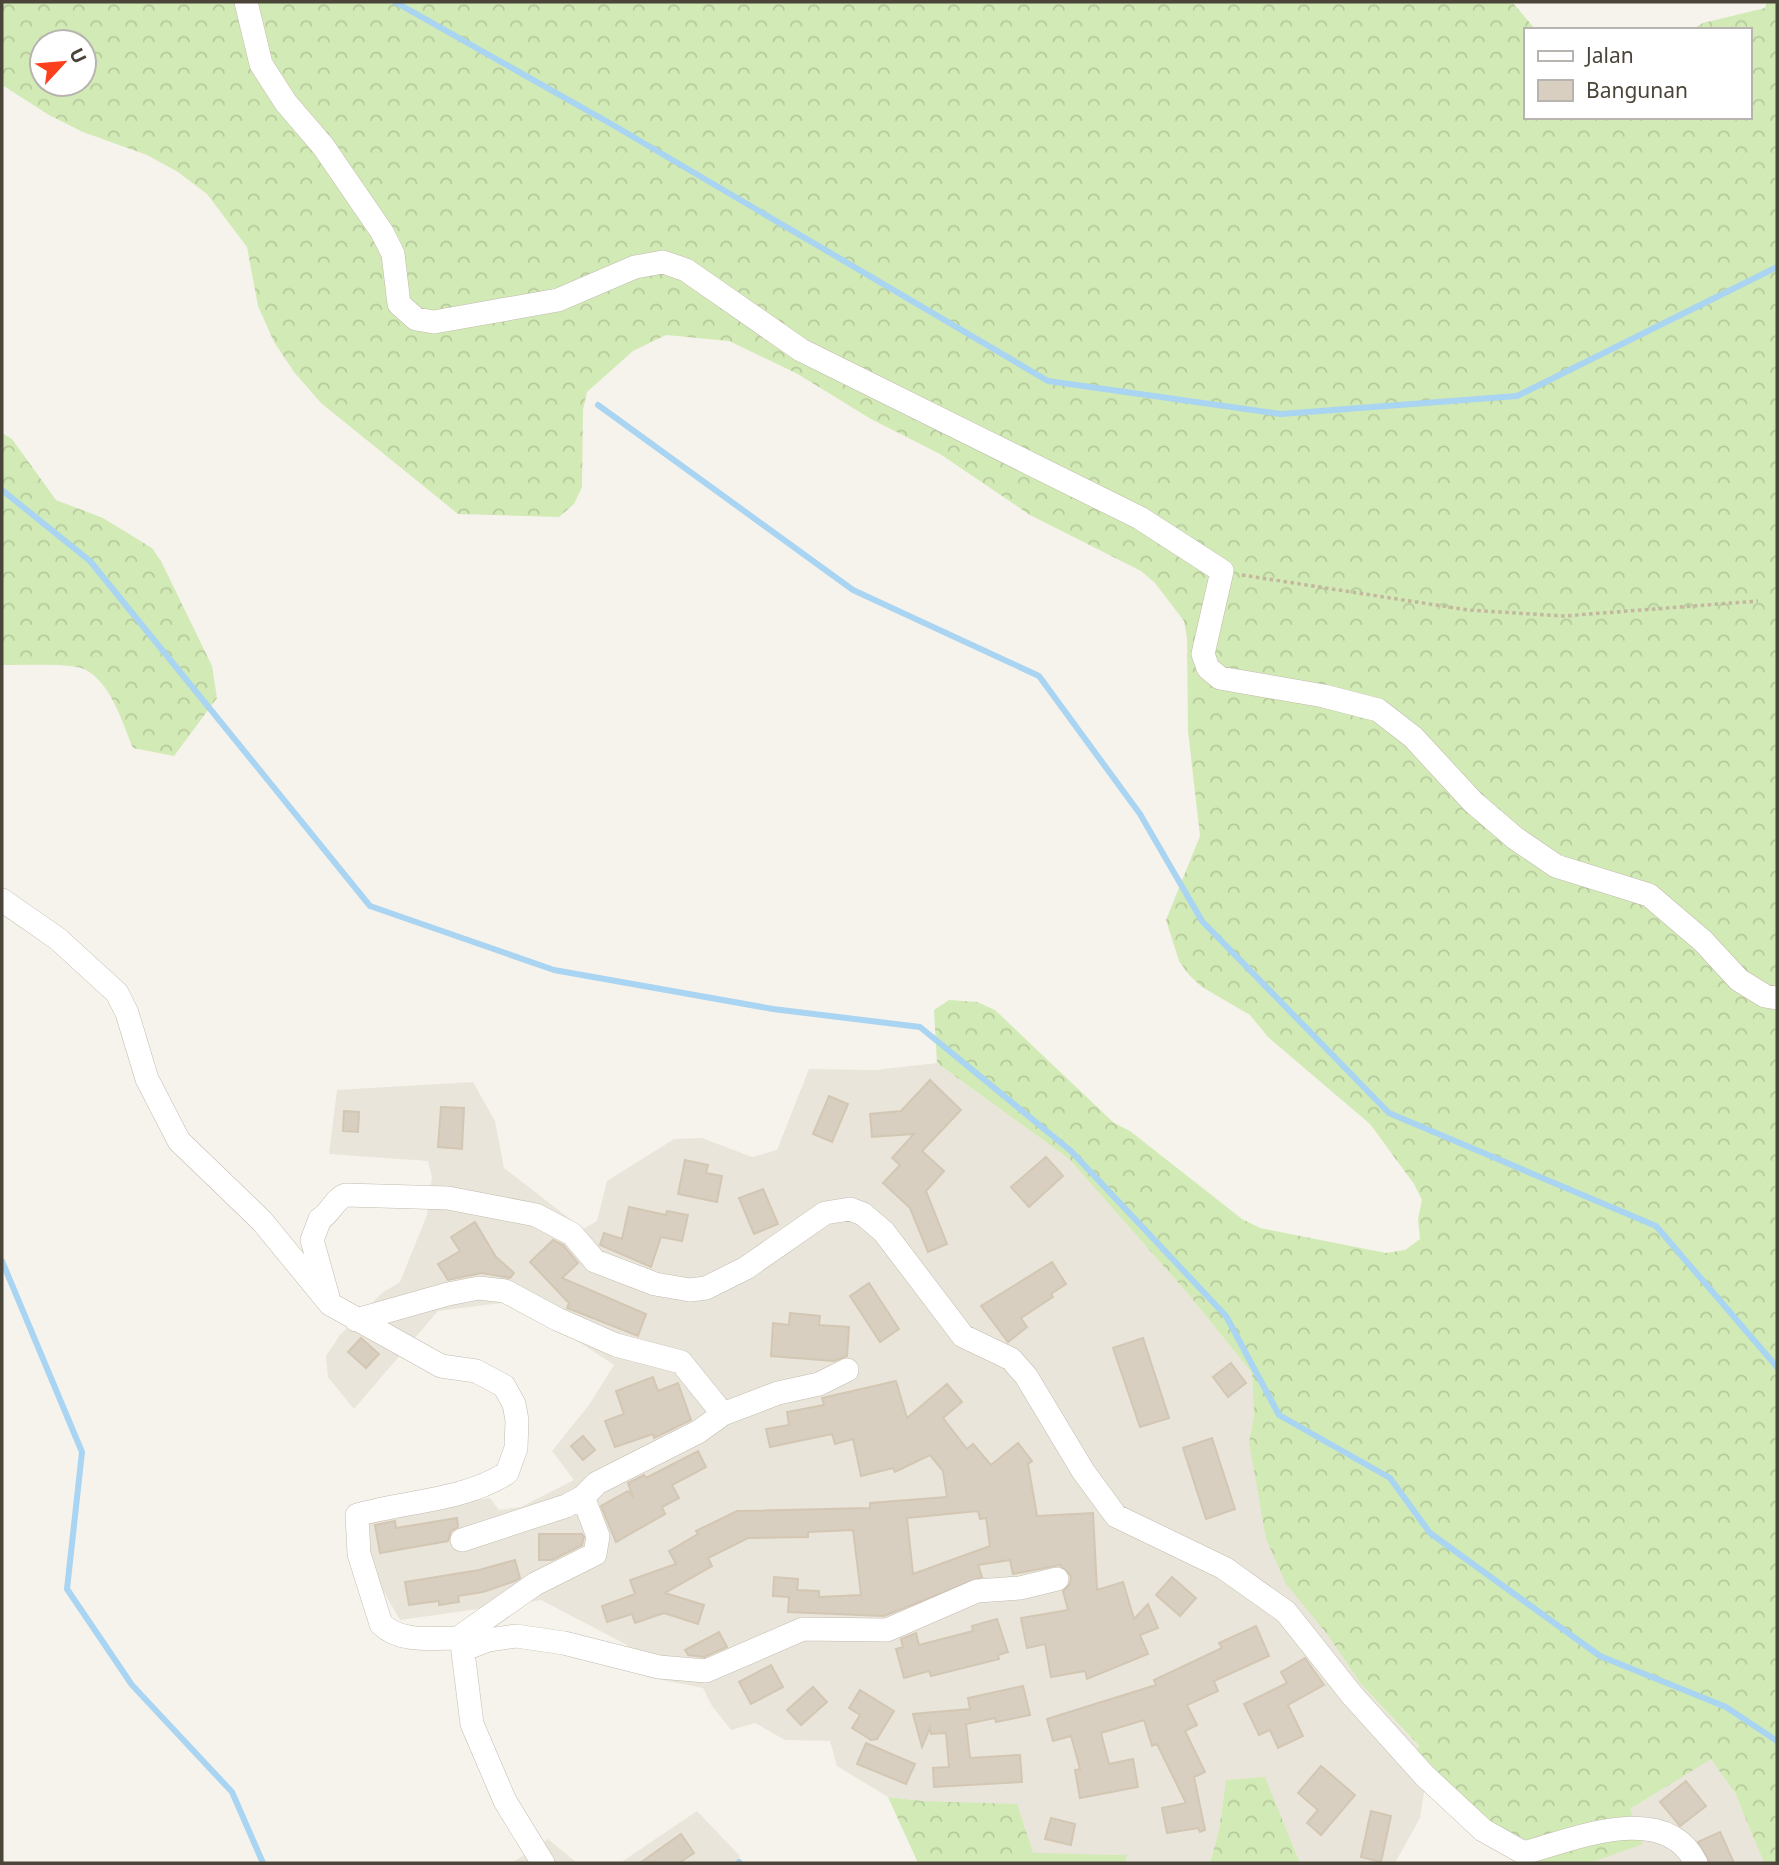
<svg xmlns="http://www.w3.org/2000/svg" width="1779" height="1865" viewBox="0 0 1779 1865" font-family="'Noto Sans',sans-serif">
	<defs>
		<pattern id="forest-crowns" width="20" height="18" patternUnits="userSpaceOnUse" patternTransform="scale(1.75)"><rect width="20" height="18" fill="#d2eab5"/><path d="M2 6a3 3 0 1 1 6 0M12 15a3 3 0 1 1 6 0" fill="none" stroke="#b6ca9c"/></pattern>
	</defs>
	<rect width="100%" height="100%" fill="#f6f3ec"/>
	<path fill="#eae5da" d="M937,1063L1069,1159L1189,1295L1252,1373L1254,1415L1249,1442L1327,1634L1361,1684L1419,1747L1428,1766L1420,1818L1395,1863H1300L1265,1778L1226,1781L1219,1830L1210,1863H1126L1127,1855L1032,1854L923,1801L888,1797L837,1766L830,1741L785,1740L755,1723L731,1730L712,1706L703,1688L647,1677L627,1645L541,1600L400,1620L385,1594L357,1570L347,1519L490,1498L499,1510L521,1507L574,1480L552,1451L589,1405L614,1365L541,1317L509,1302L438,1311L354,1409L328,1377L326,1356L340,1335L382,1293L400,1282L427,1215L432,1177L428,1161L329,1154L337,1090L473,1082L495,1121L504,1168L583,1229L597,1221L607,1181L674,1139L702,1138L752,1157L777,1150L809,1069L875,1070Z
		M1711,1758L1735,1793L1764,1863H1590L1630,1809Z
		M697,1811L740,1856L736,1863H620Z
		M548,1839L577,1863H512Z"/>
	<path fill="url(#forest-crowns)" fill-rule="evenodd" d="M2,2H1512L1536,30H1525V117H1749V30H1691L1703,23L1765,8L1767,2H1777V1863H1764L1735,1793L1711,1759L1630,1809L1643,1844L1590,1863H1534L1414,1753L1419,1746L1361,1684L1327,1634L1286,1584L1266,1539L1249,1442L1254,1415L1252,1373L1189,1295L1069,1159L937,1063L934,1010L949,1000L977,1002L995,1010L1114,1123L1130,1131L1242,1219L1260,1228L1386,1253L1405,1250L1420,1239L1418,1219L1422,1200L1414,1184L1370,1124L1268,1037L1250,1015L1202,987L1189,975L1179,961L1166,920L1200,836L1188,731L1187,638L1184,621L1155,583L1141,571L1030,515L940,454L871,419L796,373L729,341L666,335L633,351L587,392L583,410L582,487L574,504L559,517L458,514L321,403L294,372L274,342L258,306L247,247L207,194L178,172L147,155L83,132L49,115L2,85ZM42,42H84V84H42Z
		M2,433L12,439L56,500L103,518L152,548L162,563L212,666L217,698L174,756L133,748C122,722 111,682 84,669C72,663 19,665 2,665Z
		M1265,1777L1300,1863H1210L1219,1830L1226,1780Z
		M888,1797L923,1801L1017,1804L1033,1853L1127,1855L1126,1863H918Z"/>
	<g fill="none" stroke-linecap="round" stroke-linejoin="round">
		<path stroke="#a9d4f2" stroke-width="6" d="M395,2L613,125L1048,381L1281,414L1517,396L1777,267
			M598,405L853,590L1039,676L1140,814L1202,921L1389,1113L1656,1226L1777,1367
			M2,490L90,561L370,906L554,970L773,1009L920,1027L1071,1151L1226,1316L1279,1415L1390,1478L1430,1533L1600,1656L1726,1707L1777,1741
			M2,1261L82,1452L67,1589L132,1685L232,1792L263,1863
			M739,1862L740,1863"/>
	</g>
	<path fill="#d8cfc1" stroke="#d3c7b4" stroke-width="2" fill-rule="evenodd" d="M930,1080L961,1110L922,1151L944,1171L926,1191L947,1244L928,1252L910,1208L883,1183L900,1165L892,1158L914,1134L872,1137L870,1114L901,1111Z
		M829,1096L848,1104L832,1142L813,1134Z
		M441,1107L464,1108L462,1149L438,1147Z
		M344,1111L359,1112L358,1132L343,1131Z
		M1046,1157L1063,1176L1029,1207L1011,1187Z
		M685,1160L708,1165L706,1173L722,1176L717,1202L678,1194Z
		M763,1189L778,1224L754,1234L739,1198Z
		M629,1207L666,1215L667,1211L688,1215L682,1241L661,1237L651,1267L600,1245L604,1233L622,1239Z
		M475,1222L496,1257L514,1273L510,1278L482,1273L448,1280L438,1264L460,1251L451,1237Z
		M553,1240L563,1245L578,1263L562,1278L646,1314L638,1336L567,1308L569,1303L530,1262Z
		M1052,1262L1066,1284L1051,1294L1053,1297L1021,1318L1027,1327L1008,1342L981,1306Z
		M869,1283L899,1329L880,1342L850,1296Z
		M790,1313L820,1316L819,1325L849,1327L847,1356L834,1361L771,1356L773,1323L789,1325Z
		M361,1338L379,1354L366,1368L348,1352Z
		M1143,1338L1169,1418L1140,1427L1113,1348Z
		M1231,1363L1246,1383L1228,1397L1213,1377Z
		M653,1377L658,1391L678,1383L691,1420L654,1438L653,1434L615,1447L605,1421L624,1414L616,1391Z
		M896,1381L907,1418L947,1384L962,1402L943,1418L967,1449L973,1444L991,1465L1018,1443L1032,1461L1028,1464L1037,1516L1093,1513L1097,1590L1123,1582L1134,1619L1148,1604L1158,1628L1140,1635L1148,1654L1087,1679L1085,1671L1051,1677L1045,1644L1027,1648L1021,1618L1068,1610L1063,1591L1070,1584L1071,1576L1060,1565L1013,1574L1010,1560L978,1565L982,1577L884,1616L788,1612L789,1597L773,1596L774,1577L798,1579L797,1590L819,1591V1597L861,1595L853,1530L808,1532V1537L748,1538L708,1558L712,1566L665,1593L704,1605L698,1624L664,1613L635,1623L632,1614L607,1622L602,1606L635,1594L630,1580L676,1564L669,1551L698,1534L696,1531L737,1511L870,1508V1503L947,1497L943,1471L930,1455L895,1472L893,1468L861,1476L853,1439L835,1444L832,1434L770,1447L766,1429L789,1425L787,1412L824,1405L822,1398ZM978,1511L980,1519L986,1518L990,1546L913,1574L907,1518Z
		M583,1436L595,1450L583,1460L571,1446Z
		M1212,1438L1235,1509L1206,1519L1183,1448Z
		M698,1451L706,1467L672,1485L679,1498L662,1507L665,1514L616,1542L601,1506L628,1491L633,1497L628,1483L644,1475L646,1478Z
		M457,1518L458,1527L451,1531L448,1541L380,1553L375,1525L395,1521L396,1528Z
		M539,1534H582L584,1537L582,1545L552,1560H539Z
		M515,1560L520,1578L515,1581L483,1592L458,1596L459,1602L439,1605V1601L409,1605L405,1582L479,1570Z
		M1172,1577L1196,1598L1180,1616L1156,1595Z
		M997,1619L1008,1652L998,1655L999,1659L931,1676L929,1671L904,1678L896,1649L903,1647L901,1639L916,1633L919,1645L973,1631L972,1626Z
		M1256,1626L1269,1656L1214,1681L1218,1691L1187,1705L1197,1725L1185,1731L1205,1772L1194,1777L1205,1830L1200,1832L1198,1828L1167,1833L1162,1808L1186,1803L1157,1744L1152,1746L1144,1720L1101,1733L1109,1764L1133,1759L1138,1787L1080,1798L1075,1770L1080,1769L1071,1736L1053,1741L1047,1719L1156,1685L1154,1680L1222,1648L1219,1643Z
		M719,1632L727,1647L704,1657L688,1655L685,1650Z
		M1305,1658L1324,1685L1288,1705L1303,1736L1278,1748L1270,1730L1259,1735L1244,1704L1287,1683L1281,1672Z
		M771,1665L783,1687L751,1704L739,1682Z
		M1023,1686L1030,1715L996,1722L995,1718L966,1724L970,1758L1020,1755L1022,1782L934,1787L933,1768L949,1767L946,1733L931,1734L930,1728L922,1747L913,1714L970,1709L968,1698Z
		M813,1687L827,1702L801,1725L787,1710Z
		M860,1690L894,1711L877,1739L871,1740L852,1728L860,1715L849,1708Z
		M866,1743L915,1764L906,1784L857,1764Z
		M1321,1766L1355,1795L1321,1835L1307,1823L1318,1810L1298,1793Z
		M1686,1781L1706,1806L1680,1826L1660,1802Z
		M1371,1811L1391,1816L1381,1862L1361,1857Z
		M1051,1818L1075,1824L1071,1845L1045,1839Z
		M1720,1832L1734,1863H1710L1698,1842Z
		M681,1834L694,1853L679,1863H640Z"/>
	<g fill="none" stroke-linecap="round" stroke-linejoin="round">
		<defs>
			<path id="minor" d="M246,2L261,64L286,103L323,146L382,232L393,254L399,304L416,319L434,322L558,300L635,267L663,262L686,270L801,350L1140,518L1222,571L1203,654L1208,668L1220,678L1324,696L1378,710L1413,737L1473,802L1515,838L1556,866L1649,895L1703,941L1739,980L1765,996L1777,998
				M2,900L58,939L117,993L127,1013L147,1079L179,1141L262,1221L330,1304L441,1366L476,1371L504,1386L514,1404L517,1420L516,1448L507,1473C463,1501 406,1501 357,1515L359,1554L381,1624C400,1643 433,1638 458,1638L462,1644L472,1724L505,1801L543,1863
				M330,1304L312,1240L320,1219C331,1213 334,1199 346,1195L448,1198L536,1215L572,1234L595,1261L655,1284L690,1290L706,1288L746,1268L825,1213L850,1209L863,1214L884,1232L963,1336L1011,1359L1026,1376L1083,1471L1116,1516L1224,1568L1286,1612L1352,1695L1424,1775L1483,1830L1524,1853C1574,1839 1666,1800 1696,1863
				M356,1320L448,1294L479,1288L505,1291L557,1319L616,1345L681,1362L723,1414
				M462,1540L566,1506L583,1497L597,1483L698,1432L723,1414L778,1393L819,1384L847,1370
				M458,1638L535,1584L595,1554L598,1536L583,1497
				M465,1649L488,1640L516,1636L564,1643L659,1667L706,1671L803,1629L887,1630L977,1591L1020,1588L1057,1579"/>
		</defs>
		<use href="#minor" stroke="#c2bbae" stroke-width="24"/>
		<path stroke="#c4b79f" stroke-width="3.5" stroke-dasharray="3.5 3.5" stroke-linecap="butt" d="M1242,575L1468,610L1564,616L1758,601"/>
		<use href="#minor" stroke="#fff" stroke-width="23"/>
	</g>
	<rect width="1779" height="1865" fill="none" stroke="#4b4439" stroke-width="7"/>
	<rect x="1524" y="28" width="228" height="91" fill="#ffffff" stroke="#b7b4b0" stroke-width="2"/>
	<rect x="1538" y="51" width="35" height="10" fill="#ffffff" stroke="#b7b4b0" stroke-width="2"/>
	<text x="1586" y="63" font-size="21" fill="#4b4439">Jalan</text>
	<rect x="1538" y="80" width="35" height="21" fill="#d8cfc1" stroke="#b7b4b0" stroke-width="2"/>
	<text x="1586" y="98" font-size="21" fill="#4b4439">Bangunan</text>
	<g transform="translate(63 63) rotate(64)"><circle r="33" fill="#ffffff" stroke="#b7b4b0" stroke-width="2"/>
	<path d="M0-5L12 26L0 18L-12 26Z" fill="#fc3f1d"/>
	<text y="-10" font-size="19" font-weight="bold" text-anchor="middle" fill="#4b4439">U</text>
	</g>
</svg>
